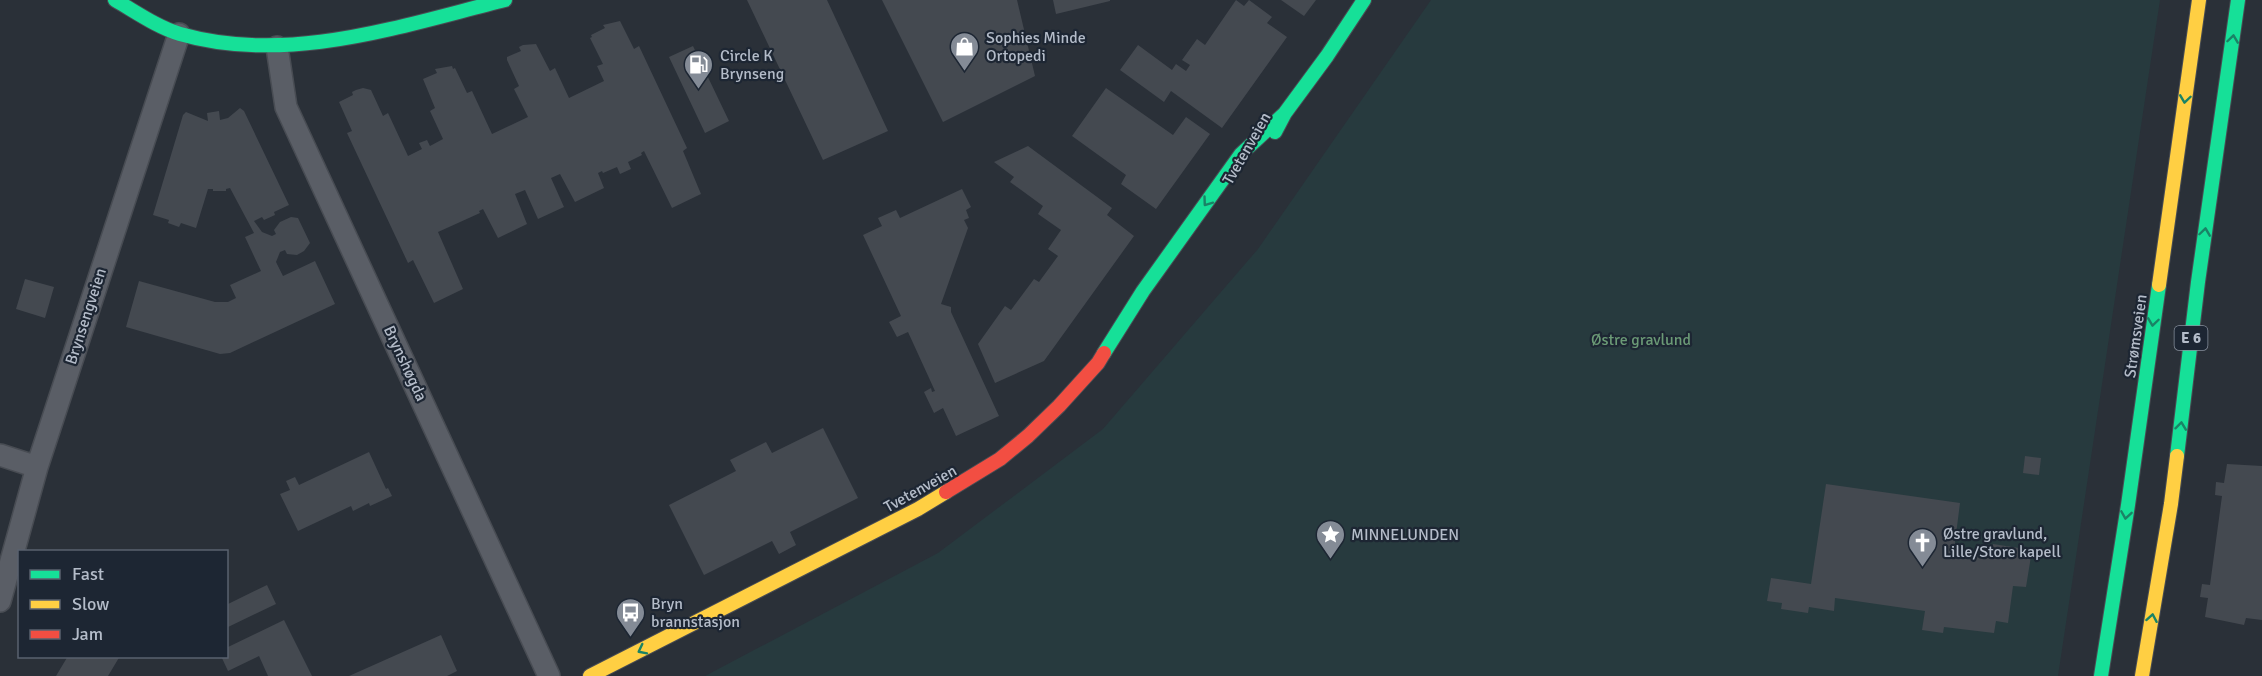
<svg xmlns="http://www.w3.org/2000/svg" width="2262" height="676" viewBox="0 0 2262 676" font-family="Signika,sans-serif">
	<rect width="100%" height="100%" fill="#2a3038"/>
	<path fill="#273a3e" d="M1431,0H2160L2058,676H705L938,553L1103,429L1258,249Z"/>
	<path fill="#444950" d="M747,0H827L888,131L823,160Z
		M882,0H1017L1035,76L943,122Z
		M1053,0H1110V1L1056,14Z
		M1236,0L1244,6L1249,0L1272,17L1267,23L1287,37L1222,128L1171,91L1164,102L1120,70L1138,45L1172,70L1176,64L1186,71L1190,65L1182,60L1197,39L1205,45Z
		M1281,0H1316L1304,16Z
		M620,21L634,49L639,46L687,148L683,151L701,194L672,208L644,151L641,153L642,155L628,162L631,169L620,174L617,167L603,173L602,171L598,173L604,188L575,202L560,174L551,178L564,207L538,219L525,190L515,194L527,224L498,238L483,209L479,211L480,213L438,232L463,289L434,303L413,260L408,263L347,133L352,131L339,102L353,95L352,92L356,90L363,88L371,90L383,116L388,113L408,156L422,149L419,143L427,140L430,146L443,139L430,111L435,108L423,79L437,73L435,69L452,66L453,69L455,68L467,93L472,91L492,134L528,117L514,89L519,86L507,60V57L521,51L519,47L523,45L536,44L550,71L555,68L569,98L604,81L597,66L603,64L590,38L592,37L591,35L605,28L603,25Z
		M693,46L729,121L705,133L669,57Z
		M1106,88L1173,135L1186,117L1210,134L1156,209L1121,184L1126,175L1072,136Z
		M240,108L244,111L289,205L274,212L275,215L264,220L262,217L254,221L262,232L272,236L276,234L274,230L280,222L291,217L298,218L310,243L304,251L297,255L287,254L285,250L280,252L276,262L283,276L315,261L335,304L230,353L220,354L126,327L139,281L215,302H228L236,298L230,285L261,271L245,237L254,233L230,188L226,189V191H213V189H208L196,228L181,223L179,227L168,223L169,220L153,215L183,115L186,112L208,121L207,113L219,111L220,120L228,118Z
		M1028,146L1112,208L1107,215L1134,236L1044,361L995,383L978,344L1005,306L1011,310L1034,279L1039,282L1058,256L1048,249L1061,230L1038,214L1043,206L1010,182L1014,177L994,162Z
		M962,189L971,207L966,210L969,218L964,220L968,228L941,304L951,307V312L999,416L956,436L943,408L934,413L924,392L931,388L932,392L935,391L908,332L897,337L889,322L901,316L863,235L882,226L878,218L896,210L900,218Z
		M25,279L54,287L45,318L16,309Z
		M823,428L858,498L790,532L796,545L779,554L772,541L704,575L669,505L736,471L730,460L766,442L772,453Z
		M369,452L386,489L388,488L392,496L370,506L369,503L353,511L351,506L298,531L280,494L290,490L286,481L295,477L299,485Z
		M2025,456L2041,458L2039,475L2023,473Z
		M2227,464L2262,466V620L2246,618L2244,625L2205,617L2208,598L2200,597L2202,584L2210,585L2222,496L2215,495L2216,482L2224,483Z
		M1826,484L1960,503L1954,550L1992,555L1993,544L2032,550L2026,587L2013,586L2008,623L1996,621L1994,633L1944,627L1943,633L1922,630L1925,611L1835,598L1834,611L1809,607L1808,613L1781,609L1782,603L1767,601L1771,578L1811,584Z
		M267,585L276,604L226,628V605Z
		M284,620L312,676H268L259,656L228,671L221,656H226V648Z
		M441,635L457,671L447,676H349Z
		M68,656H120L108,676H56Z"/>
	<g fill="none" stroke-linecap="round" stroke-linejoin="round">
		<defs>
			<path id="street" d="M277,47L286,107L549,676
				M0,455L37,467
				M0,601L37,467L179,34"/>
			<path id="fast" d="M115,0C136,12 157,27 180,34C288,65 400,26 505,0
				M1275,132L1285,113L1327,56L1364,0
				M1104,353L1143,291L1241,154L1285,113
				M2177,456L2198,282L2238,0
				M2101,676L2128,505L2159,285"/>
			<path id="slow" d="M2159,285L2199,0
				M590,676L918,509L946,492
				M2142,676L2171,504L2177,456"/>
			<path id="jam" d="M946,492L1000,459L1028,436L1059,406L1098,363L1104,353"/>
		</defs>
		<use href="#street" stroke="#484c53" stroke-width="24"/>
		<use href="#fast" stroke="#484c53" stroke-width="16"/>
		<use href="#slow" stroke="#484c53" stroke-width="16"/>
		<use href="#jam" stroke="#484c53" stroke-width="16"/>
		<use href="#street" stroke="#5a5e66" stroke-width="21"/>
		<use href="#fast" stroke="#16e098" stroke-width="14"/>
		<use href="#slow" stroke="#ffcf43" stroke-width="14"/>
		<use href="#jam" stroke="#f24e42" stroke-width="14"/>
	</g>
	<defs><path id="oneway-chevron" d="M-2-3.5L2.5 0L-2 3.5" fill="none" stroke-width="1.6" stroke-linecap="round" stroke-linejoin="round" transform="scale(1.5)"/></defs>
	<g stroke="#1a8366">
		<use href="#oneway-chevron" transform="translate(2233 39) rotate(-82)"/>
		<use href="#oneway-chevron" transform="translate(2185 99) rotate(98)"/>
		<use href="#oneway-chevron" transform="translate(1207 202) rotate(126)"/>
		<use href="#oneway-chevron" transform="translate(2205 232) rotate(-82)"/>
		<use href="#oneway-chevron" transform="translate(2153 322) rotate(98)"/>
		<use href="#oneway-chevron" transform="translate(2181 426) rotate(-83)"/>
		<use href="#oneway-chevron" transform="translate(2126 515) rotate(99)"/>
		<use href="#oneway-chevron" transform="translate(2152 618) rotate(-80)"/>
		<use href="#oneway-chevron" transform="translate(642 650) rotate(153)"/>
	</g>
	<defs>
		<symbol id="shop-pin" viewBox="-11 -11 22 30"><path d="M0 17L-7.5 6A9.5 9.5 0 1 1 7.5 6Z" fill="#848b96" stroke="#1d2633"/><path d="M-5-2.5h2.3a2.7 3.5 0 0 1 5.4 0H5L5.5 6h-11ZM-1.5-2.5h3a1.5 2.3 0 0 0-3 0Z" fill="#fff"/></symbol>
		<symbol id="fuel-pin" viewBox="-11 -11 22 30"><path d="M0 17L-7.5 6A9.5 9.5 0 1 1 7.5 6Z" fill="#848b96" stroke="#1d2633"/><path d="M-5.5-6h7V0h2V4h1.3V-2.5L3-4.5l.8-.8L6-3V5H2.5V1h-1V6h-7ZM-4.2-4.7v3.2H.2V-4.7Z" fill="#fff"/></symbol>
		<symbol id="sight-pin" viewBox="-11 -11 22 30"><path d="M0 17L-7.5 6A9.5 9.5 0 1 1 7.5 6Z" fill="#848b96" stroke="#1d2633"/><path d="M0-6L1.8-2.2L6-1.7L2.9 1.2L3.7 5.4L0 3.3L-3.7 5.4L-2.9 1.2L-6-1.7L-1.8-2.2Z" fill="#fff"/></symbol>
		<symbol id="church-pin" viewBox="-11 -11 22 30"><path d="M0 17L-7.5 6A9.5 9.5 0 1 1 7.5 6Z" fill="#848b96" stroke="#1d2633"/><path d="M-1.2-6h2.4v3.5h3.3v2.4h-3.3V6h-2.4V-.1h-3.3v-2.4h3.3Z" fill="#fff"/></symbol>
		<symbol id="bus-pin" viewBox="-11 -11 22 30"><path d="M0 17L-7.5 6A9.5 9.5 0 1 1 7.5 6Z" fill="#848b96" stroke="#1d2633"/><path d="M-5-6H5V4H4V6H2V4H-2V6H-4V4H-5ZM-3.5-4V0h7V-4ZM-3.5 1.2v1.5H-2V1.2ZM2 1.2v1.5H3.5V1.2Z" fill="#fff"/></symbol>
	</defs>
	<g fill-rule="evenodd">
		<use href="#shop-pin" x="948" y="30" width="33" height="45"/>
		<use href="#fuel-pin" x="682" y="48" width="33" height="45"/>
		<use href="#sight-pin" x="1314" y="518" width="33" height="45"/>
		<use href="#church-pin" x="1906" y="526" width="33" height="45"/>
		<use href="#bus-pin" x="614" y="596" width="33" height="45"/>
	</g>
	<g text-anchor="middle" stroke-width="4.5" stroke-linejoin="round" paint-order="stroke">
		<rect fill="#1d2633" stroke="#878f9c" stroke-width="1.5" x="2174.5" y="326" width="33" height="24" rx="4.5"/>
		<g font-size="15" font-weight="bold" fill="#b4bcc9">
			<text x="2191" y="343">E 6</text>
		</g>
		<g font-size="16" fill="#b4bcc9" stroke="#1d2633" text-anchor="start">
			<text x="986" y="43">Sophies Minde<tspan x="986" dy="18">Ortopedi</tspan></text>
			<text x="720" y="61">Circle K<tspan x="720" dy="18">Brynseng</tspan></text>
			<text x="1943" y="539">Østre gravlund,<tspan x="1943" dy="18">Lille/Store kapell</tspan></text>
			<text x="1351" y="540">MINNELUNDEN</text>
			<text x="651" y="609">Bryn<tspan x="651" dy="18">brannstasjon</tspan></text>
		</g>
		<g font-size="16" fill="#b4bcc9" stroke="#1d2633">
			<text transform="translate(1246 148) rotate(-60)" y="6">Tvetenveien</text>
			<text transform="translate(85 316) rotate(-72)" y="6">Brynsengveien</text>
			<text transform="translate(2135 336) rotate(-82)" y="6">Strømsveien</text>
			<text transform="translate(406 363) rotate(65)" y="6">Brynshøgda</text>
			<text transform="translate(920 488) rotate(-29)" y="6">Tvetenveien</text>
		</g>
		<g font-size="16" fill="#6b9a76" stroke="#1d2633">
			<text x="1641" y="345">Østre gravlund</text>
		</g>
	</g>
	<rect x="18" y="550" width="210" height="108" fill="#1d2633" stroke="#59626f" stroke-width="1.5"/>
	<rect x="30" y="570" width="30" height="9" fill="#16e098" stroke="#59626f" stroke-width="1.5"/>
	<text x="72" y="580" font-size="18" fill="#b4bcc9">Fast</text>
	<rect x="30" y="600" width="30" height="9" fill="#ffcf43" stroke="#59626f" stroke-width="1.5"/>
	<text x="72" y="610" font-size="18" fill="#b4bcc9">Slow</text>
	<rect x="30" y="630" width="30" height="9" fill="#f24e42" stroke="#59626f" stroke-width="1.5"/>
	<text x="72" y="640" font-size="18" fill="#b4bcc9">Jam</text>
</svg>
